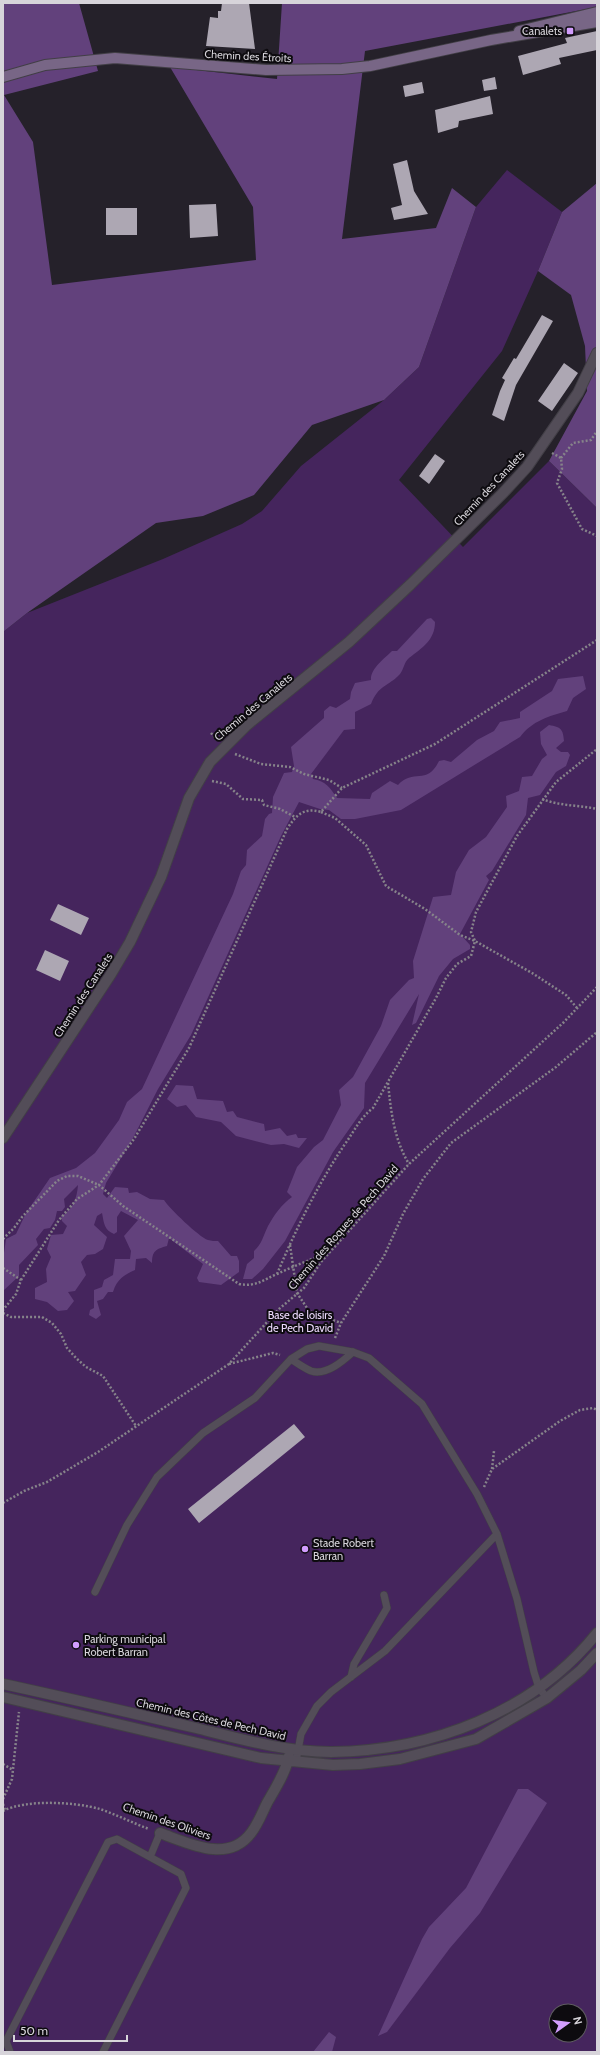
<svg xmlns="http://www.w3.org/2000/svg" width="600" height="2055" viewBox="0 0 600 2055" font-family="Cabin,sans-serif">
	<rect width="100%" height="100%" fill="#25212a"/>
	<path fill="#45255d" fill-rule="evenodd" d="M507,170L562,212L538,271L502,351L399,480L463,547L549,461L597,508V2052H3V632L27,613L163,559L242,524L262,511L301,466L384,400L419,367L476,207ZM556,2011H580V2035H556Z"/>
	<path fill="#62417c" d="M3,3H79L98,71L4,95L33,142L52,285L256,260L253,207L170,67L277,79L282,3H597V7L365,51L342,239L436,228L452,188L476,207L419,367L384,400L312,425L254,495L203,516L156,523L27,613L3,632Z
		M597,183V508L549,461L587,391L585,346L571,295L538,271L562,212Z
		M431,618L435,622C435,640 422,648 409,658C404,662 404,669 400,674C388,687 379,684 371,704L355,712V729L344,730L311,774L313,779C326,781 330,788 337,798L370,799L372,793L390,781L398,785C413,768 427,786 439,761L444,760L451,762L477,740L494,731L500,722L520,718V712L552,691L558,679L583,676L586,689L573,698L567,711C549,716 532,721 520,737L401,810L355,819H341L329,810L320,809L299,802L281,836L191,1035L158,1089L133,1138L106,1183L103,1194L107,1198L115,1187L128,1188L129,1193L137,1192L150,1199L164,1200C169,1208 199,1237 208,1240C211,1241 215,1241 218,1241L231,1256H237L239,1261V1272L221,1285L199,1282L197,1278L203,1264L169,1238L167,1246C156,1249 152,1251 152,1263L146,1258L136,1259L135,1270C124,1275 117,1279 113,1292H108L103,1299L97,1301L101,1315L96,1319L89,1315L90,1310L94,1308V1290L102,1287L104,1280L113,1275L115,1259H130L131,1251L124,1236L138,1220L121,1211L117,1217V1232L114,1234C104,1230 104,1223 102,1213L97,1216L94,1225L107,1237L103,1249L95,1254L87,1255L81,1262L86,1275L75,1291L68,1292L74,1301L67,1310L58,1311L47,1302L35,1299V1288L47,1282L46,1269L51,1257L47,1249L51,1235L63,1234L67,1226L62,1221L61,1216C73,1210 77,1198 78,1185L64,1199L65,1207L62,1211H57L55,1220L50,1228L44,1229L36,1239L38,1245L19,1265V1276L3,1291V1260L6,1239L16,1234L26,1213L50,1178L76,1168L95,1153L119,1120L127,1102L142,1089L233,894L241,871L246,865L247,850L262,836L265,819L269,814L272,813L273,797L284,773L292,772L294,766L291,747L324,718V711L330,706L336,708L350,699L351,692L355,683L371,680C370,669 385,658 392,651H397L427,619Z
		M549,725C561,727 563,729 564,741L556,748L561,752H568L570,755L566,766L556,772L540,795L528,798L526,815L492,871L486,876L489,880L460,934L470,945V949L453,959L439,976L416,1023L412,1025L419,994L365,1083L364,1108L333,1152L285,1241L263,1269L252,1279H243L247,1264L254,1258V1251C262,1244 263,1236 268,1226C274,1215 282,1204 292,1197L287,1192L297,1167L314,1147L323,1140L341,1105L339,1090L353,1077L381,1026L390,1000L409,980L414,978L413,961L433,897L451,895L456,872L469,850L486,837L507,807L506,796L519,791L522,777L532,776L542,759L547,755L541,744L540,732Z
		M176,1085L193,1086L197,1099L223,1101L227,1112L233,1111L237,1117L264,1124L265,1131L280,1128L287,1136L296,1134L298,1138H307L299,1148L284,1144L271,1145L236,1136L221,1122L196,1117L186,1105L177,1107L167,1099Z
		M518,1789H528L547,1803L480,1913L450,1948L387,2032L378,2036L422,1939L429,1927L466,1888Z
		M329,2032L336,2037L332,2052H313Z"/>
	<path fill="#ada7b3" d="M222,3H249L255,49L206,46L210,17L218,18V11H221Z
		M597,31V50L559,58L561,64L523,75L518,56L567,43L565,38Z
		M495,77L497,89L484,91L482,80Z
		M422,82L424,93L405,97L403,86Z
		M490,96L493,114L459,121L458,127L438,133L435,110Z
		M407,160L414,191L428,214L394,220L391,208L402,205L393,164Z
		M216,204L218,236L190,238L189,205Z
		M106,208H137V235H106Z
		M542,315L553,321L516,385L504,421L492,415L500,391L505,380L502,378L514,358L516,359Z
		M564,363L578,373L552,411L538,401Z
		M435,454L445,461L429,484L419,476Z
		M58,904L89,918L81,935L50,920Z
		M45,950L69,961L60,981L36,970Z
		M294,1424L305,1437L199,1523L188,1509Z"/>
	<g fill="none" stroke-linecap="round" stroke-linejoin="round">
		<defs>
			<path id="lane" d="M291,1359C297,1363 304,1368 311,1371C326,1376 343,1361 353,1352
				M95,1592L127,1525L157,1477L203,1433L255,1398L291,1359L307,1349L319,1346L353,1352L369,1358L422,1404L477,1494L497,1534L517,1599L534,1672L539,1688L547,1698
				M351,1677L354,1664L387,1608L384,1595
				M296,1762L301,1734L317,1706L331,1692L385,1651L497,1534
				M150,1857L160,1833
				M10,2052L6,2041L108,1842L117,1839L181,1874L186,1888L103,2052"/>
			<path id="street" d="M3,1138L111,974L130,942L161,877L189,798L210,762L247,725L349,642L411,584L503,493L527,467L578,393L597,353
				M3,1684C68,1698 132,1713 196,1728C240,1739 285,1752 331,1752C431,1751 534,1712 597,1633
				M3,1697L261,1758L333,1765L360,1764L400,1759L476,1739L547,1698L581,1670L597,1653
				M160,1833C188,1843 228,1864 251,1833C258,1824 262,1813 267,1803C275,1789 286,1772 289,1756"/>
			<path id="secondary" d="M519,31L597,12
				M3,77L45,65L115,58L266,70L342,69L370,66L491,40L597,22"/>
		</defs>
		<use href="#lane" stroke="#423f46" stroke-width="8"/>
		<use href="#street" stroke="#423f46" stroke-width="12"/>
		<use href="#secondary" stroke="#423f46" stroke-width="12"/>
		<path stroke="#86838a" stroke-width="2.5" stroke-dasharray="2 2" stroke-linecap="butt" d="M552,453L561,458L562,469L557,483L582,529L597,536
			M561,458L573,443L591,440L597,431
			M211,733L217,740
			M235,754L261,764L290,767L304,774L329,780L342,788
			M212,781L226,784L243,799L262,800L264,805L280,809L295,817
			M542,799C559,806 579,805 597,809
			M321,812L335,818L366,845L386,886L425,909L460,935L475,941L532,973L566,995L577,1008
			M388,1083C391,1112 394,1139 409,1164
			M3,1239L14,1228L22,1217L57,1181L67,1176H78L99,1185L123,1206L239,1284C256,1287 263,1280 277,1274C294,1266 312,1259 329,1252
			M290,1245L297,1293L309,1311L341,1323
			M3,1268L21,1280L16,1294L3,1310
			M277,1274C296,1229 318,1184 345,1144C355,1130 360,1118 373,1108L436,998L446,978L457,964L471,956L475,941L471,932L476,912L517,836L556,782L597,749
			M21,1280L59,1220L77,1199L99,1185L134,1139L189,1048L287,829C296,815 304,807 321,812L342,788L435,744L597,640
			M3,1313L11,1317H42L52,1323L61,1334L67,1348L76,1358L86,1367L103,1376L136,1426
			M335,1338L341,1323L384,1256L403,1214L423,1179L451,1143L556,1067L597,1032
			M229,1364L273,1353L280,1355
			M492,1469L494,1451
			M484,1487L492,1469L560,1421L580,1410L593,1408L597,1410
			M3,1503L24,1491L47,1482L98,1452L229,1364L279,1309L304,1288L321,1262L409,1164L564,1022L597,987
			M3,1764L13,1770
			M3,1799L12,1779L19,1712
			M3,1804L5,1810
			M3,1811C26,1799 75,1802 100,1809C117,1815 133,1823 149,1829"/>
		<use href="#lane" stroke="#534d58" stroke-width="7"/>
		<use href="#street" stroke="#534d58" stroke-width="10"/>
		<use href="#secondary" stroke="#786686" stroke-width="10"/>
	</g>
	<g fill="#d29dfd" stroke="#0d0b0f" stroke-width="1.5">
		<rect x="566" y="27" width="8" height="8" rx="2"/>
		<circle cx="305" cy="1549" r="4"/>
		<circle cx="76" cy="1645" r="4"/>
	</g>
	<g text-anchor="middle" stroke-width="4" stroke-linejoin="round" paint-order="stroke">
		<g font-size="11" fill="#d7d4da" stroke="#0d0b0f" text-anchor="start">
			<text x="562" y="35" text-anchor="end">Canalets</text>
			<text x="313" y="1547">Stade Robert<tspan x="313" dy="13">Barran</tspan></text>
			<text x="84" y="1643">Parking municipal<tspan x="84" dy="13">Robert Barran</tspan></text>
		</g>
		<g font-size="11" fill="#d7d4da" stroke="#0d0b0f">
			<text transform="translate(248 56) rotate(3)" y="4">Chemin des Étroits</text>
			<text transform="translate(489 488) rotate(-47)" y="4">Chemin des Canalets</text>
			<text transform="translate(253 707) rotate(-40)" y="4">Chemin des Canalets</text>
			<text transform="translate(83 995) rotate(-57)" y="4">Chemin des Canalets</text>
			<text transform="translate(343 1227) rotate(-49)" y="4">Chemin des Roques de Pech David</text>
			<text transform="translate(211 1719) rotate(13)" y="4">Chemin des Côtes de Pech David</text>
			<text transform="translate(167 1821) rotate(19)" y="4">Chemin des Oliviers</text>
		</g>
		<g font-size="11" fill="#ecd9fd" stroke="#0d0b0f">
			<text x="300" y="1319">Base de loisirs<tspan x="300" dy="13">de Pech David</tspan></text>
		</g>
	</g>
	<rect width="600" height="2055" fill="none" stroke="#d7d4da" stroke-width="8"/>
	<g transform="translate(568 2023) rotate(76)"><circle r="19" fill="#0d0b0f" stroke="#5e5b60"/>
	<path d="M0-3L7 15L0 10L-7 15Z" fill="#d29dfd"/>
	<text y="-6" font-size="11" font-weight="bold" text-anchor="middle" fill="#d7d4da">N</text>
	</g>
	<path d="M14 2035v6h113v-6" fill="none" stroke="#d7d4da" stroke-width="2"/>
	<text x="20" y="2035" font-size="12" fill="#d7d4da" stroke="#0d0b0f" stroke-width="3" paint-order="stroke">50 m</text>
</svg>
